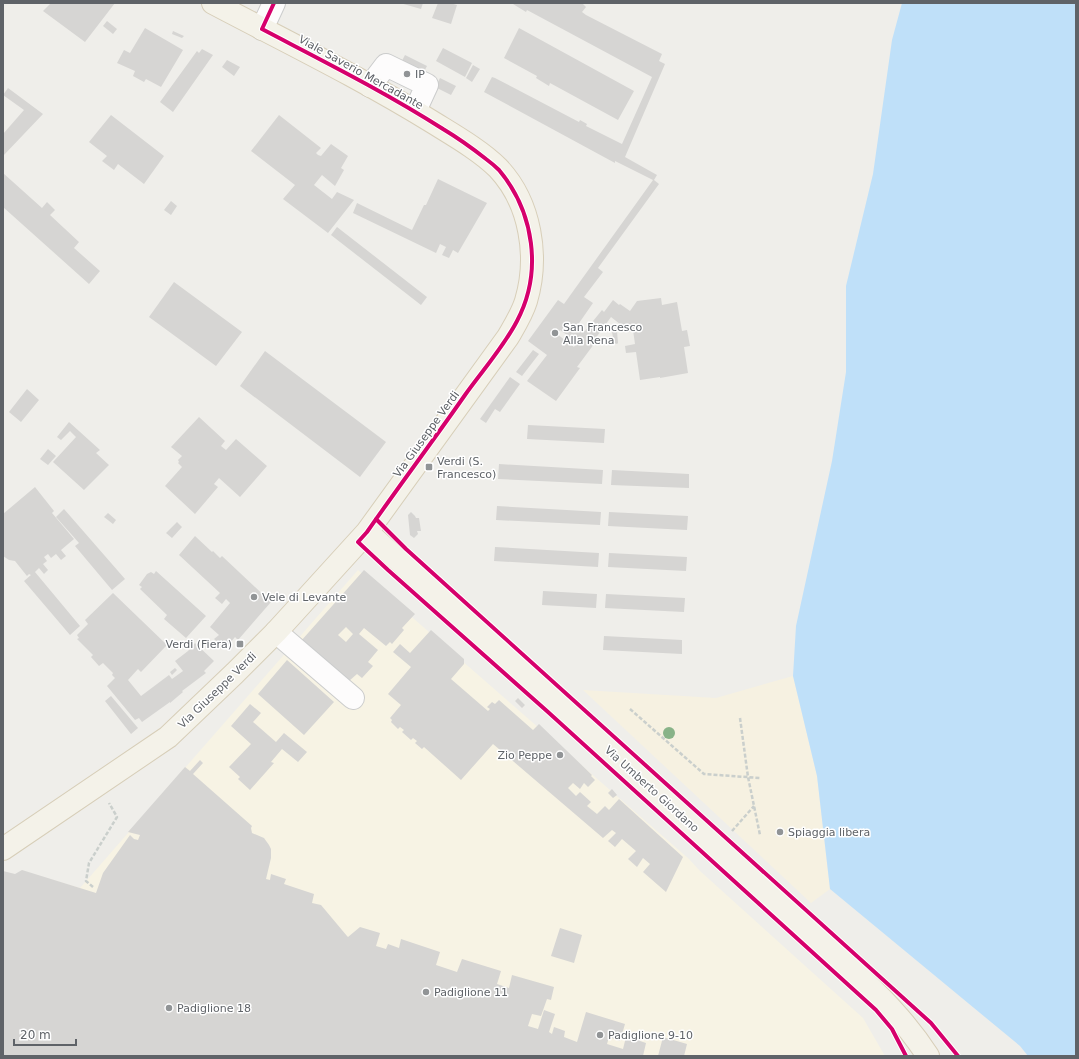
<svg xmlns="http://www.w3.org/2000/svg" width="1079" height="1059" viewBox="0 0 1079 1059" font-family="'DejaVu Sans',sans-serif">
	<rect width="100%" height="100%" fill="#efeeea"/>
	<path fill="#f7f3e4" d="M358,570L689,859L700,871L863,1018L885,1056H3L22,871L80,888Z"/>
	<path fill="#f6f1e1" d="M793,676L817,776L830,889L811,903L583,690L716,698Z"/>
	<path fill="#bfe0f9" d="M902,3H1076V1056H1028L1020,1046L830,889L817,776L793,676L796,626L832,461L846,372V286L873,174L892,40Z"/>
	<path fill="#d6d5d3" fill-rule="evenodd" d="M51,3H115L85,42L43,11Z
		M400,3H423L421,9Z
		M438,3H450L457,5L451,24L432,18Z
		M514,3H582L586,7L582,12L586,15L662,54L659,61L665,64L625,157L657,175L654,180L659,184L598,268L603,272L584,297L593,303L577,326L585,331L602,310L604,312L613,300L619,305L620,304L630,311L637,301L661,298L662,305L677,302L682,331L687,330L690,346L684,347L688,373L660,378V377L640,380L636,352L626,353L625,346L635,344L633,330L630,332L611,317L595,339L597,340L577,367L580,368L556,401L527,381L547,355L528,341L558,300L564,304L574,290L653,180L615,161V163L484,92L492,77L495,78L579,122L580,120L587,124L586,126L622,144L652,77L527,10L526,12L513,4ZM560,330L577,342L574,347L557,334Z
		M107,21L117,29L113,34L103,26Z
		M145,28L183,50L161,87L146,79L144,82L133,76L135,71L117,63L124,50L130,53Z
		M519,28L634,91L618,120L550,83L549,86L536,78L537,76L504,58Z
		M173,31L184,36L182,38L172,34Z
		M443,48L472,63L465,77L436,61Z
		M202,49L213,55L173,112L160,102L197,51L199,53Z
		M405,55L427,66L416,87L394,76Z
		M227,60L240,67L234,76L222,67Z
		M473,65L480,69L472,82L466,78Z
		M440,78L456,86L451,95L437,88L438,86L437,84Z
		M8,88L43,114L3,156V134L24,110L3,95Z
		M111,115L164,156L144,184L118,164L114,170L102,161L107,156L89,142Z
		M279,115L321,148L316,153L318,155L321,156L331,144L348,156L341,168L344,170L335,186L322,175L314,185L332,199L337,192L354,200L328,233L283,199L295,185L251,151Z
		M3,173L42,208L47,202L55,210L50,215L79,242L74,248L100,271L89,284L3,207Z
		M438,179L487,203L458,253L453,250L449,258L442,255L446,247L440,244L436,253L353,213L357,203L412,230L424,205H426Z
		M171,201L177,206L171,215L164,210Z
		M337,227L427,297L421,305L331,235Z
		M174,282L242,332L216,366L149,317Z
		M613,330L617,331L618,343L617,344L614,343L612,332Z
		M533,350L539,354L522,376L516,372Z
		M265,351L386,442L360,477L240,386Z
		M510,377L520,384L500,412L495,409L486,423L480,419Z
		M27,389L39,400L21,422L9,412Z
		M199,417L225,441L221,446L226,450L236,439L267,466L240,497L219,478L214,484L218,487L195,514L165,486L182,467L178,463L179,462L178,460L182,456L171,447Z
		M69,422L100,450L96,453L109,465L84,490L53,462L76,437L70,431L61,440L57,437Z
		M528,425L605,429L604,443L527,439Z
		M48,449L56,456L48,465L40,459Z
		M499,464L603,470L602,484L498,479Z
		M612,470L689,474V488L611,485Z
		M35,487L54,511L52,513L74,539L61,550L66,556L61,560L56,554L51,558L48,554L44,557L47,561L43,564L48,570L44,574L39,568L35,572L80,626L70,635L24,581L31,575L29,574L27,576L15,561L9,560L3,556V514Z
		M497,506L601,512L600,525L496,520Z
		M64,509L125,579L112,590L75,546L79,543L56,517Z
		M411,512L415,516L416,518H419L421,531H417L418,534L414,538L410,535L408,515Z
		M609,512L688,516L687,530L608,526Z
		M108,513L116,520L113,524L104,517Z
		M177,522L182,527L172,538L166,533Z
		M195,536L212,552L213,551L220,558L222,556L271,602L238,640L235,637L225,649L214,639L219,635L210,627L230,603L226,599L222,604L215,598L220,593L179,555Z
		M495,547L599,553L598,567L494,561Z
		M609,553L687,557L686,571L608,567Z
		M364,570L415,614L402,628L404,630L392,644L390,642L386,646L364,628L359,634L378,650L368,662L373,666L362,678L357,674L349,681L301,641ZM346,627L353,634L346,642L338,635Z
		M156,571L206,616L186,638L164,619L167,615L140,589L142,587L139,585L147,574L151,572L154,574Z
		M543,591L597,594L596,608L542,605Z
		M113,593L167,645L141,672L138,669L128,680L141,696L169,675L172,679L183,671L175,661L188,651L195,643L214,661L204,671L206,673L182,691L183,692L170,703V702L142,722L139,718L135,720L107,686L115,678L112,675L113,673L103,663L99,666L91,657L93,655L77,639L79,638L77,635L88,624L85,620Z
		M606,594L685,598L684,612L605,608Z
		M431,630L464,659V664L451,679L488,711L490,709L487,707L492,702L495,704L499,700L533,730L539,724L592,775L591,776L595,780L588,787L584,783L580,789L573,783L568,788L576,796L580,792L591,802L587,806L597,814L605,806L609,810L619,799L683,857L666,892L643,872L650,864L643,858L637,867L628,859L636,851L622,839L615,847L608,841L616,833L612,830L603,838L493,744L461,780L424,747L422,749L415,743L417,741L413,738L411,740L402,732L404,730L400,727L398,729L391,722L392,720L390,718L401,705L388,694L411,667L393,652L400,644L410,653Z
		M604,636L682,640V654L603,650Z
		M287,660L334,702L304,735L258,694Z
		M175,668L177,670L172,675L170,672Z
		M111,696L138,728L131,734L105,701Z
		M518,698L525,705L522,708L515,701Z
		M250,704L261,713L253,722L276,742L284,733L307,752L298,762L282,749L271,762L274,763L250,790L238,779L240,777L229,767L251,744L231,726Z
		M200,760L203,763L193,774L252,826L251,828L252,833L264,838L269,845L271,849V858L266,879L270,880L271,874L286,879L284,884L314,894L312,903L321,905L347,936L348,937L360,927L380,933L376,946L386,949L388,944L399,948L401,939L440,952L436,965L457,972L462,959L501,971L497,984L509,988L512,975L554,987L551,1000L547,999L541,1016L532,1014L528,1026L538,1029L544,1010L555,1014L549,1032L552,1034L554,1027L565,1031L564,1037L577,1042L586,1012L625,1024L620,1041L609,1037L607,1044L623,1049L627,1033L641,1037L640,1041L646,1043L643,1056H3V871L15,874L22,870L96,893L103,873L130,835L134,839L138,840L140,835L128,832L185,767L190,771Z
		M612,789L617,795L613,798L608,793Z
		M560,928L582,935L574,963L551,956Z
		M663,1037L687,1044L684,1056H658Z"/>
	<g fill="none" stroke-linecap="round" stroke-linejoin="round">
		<defs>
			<path id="minor" d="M262,29L274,3
				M370,86L386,65L427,85L415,111
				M276,632L353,698"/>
			<path id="major" d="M367,532L850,968C879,995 906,1022 928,1056
				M3,849L168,737L235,673L276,632L367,532L508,337C515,325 522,314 526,301C539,257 531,203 498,168C481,151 455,136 434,123C363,79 287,42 213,3"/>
		</defs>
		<use href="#minor" stroke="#cbcccc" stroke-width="24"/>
		<use href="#major" stroke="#d7ceb8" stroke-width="24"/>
		<path stroke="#cacfcc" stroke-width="2.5" stroke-dasharray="4 2" stroke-linecap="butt" d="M630,709L704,774L760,778
			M740,718L748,777L760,835
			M732,831L754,806
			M93,887L86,881L89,863L117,817L109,803"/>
		<use href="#minor" stroke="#fdfcfc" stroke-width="22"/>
		<use href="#major" stroke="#f4f2e9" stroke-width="22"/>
		<defs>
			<path id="cycleway" d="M274,3L262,29C323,61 385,92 443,129C458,138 472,148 486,159C490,162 495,166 499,170C534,212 543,272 517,321C503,348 482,371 465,395C433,441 399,486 367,532L358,542L388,570L548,712L876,1010L892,1029L906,1056
				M376,519L406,549L931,1023L958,1056"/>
		</defs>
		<use href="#cycleway" stroke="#fff" stroke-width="6"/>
		<use href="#cycleway" stroke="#d6006c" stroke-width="4"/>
	</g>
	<circle fill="#88b388" cx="669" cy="733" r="6"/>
	<g fill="#919496" stroke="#fff" stroke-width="1.5">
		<circle cx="407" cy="74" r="4"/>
		<circle cx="555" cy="333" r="4"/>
		<rect x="425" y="463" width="8" height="8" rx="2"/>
		<circle cx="254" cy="597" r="4"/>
		<rect x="236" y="640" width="8" height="8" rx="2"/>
		<circle cx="560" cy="755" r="4"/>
		<circle cx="780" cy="832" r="4"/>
		<circle cx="426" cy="992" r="4"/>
		<circle cx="169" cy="1008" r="4"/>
		<circle cx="600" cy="1035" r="4"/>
	</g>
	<g text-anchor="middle" stroke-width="3" stroke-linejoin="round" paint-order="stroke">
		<g font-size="11" fill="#5f6368" stroke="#fff">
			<text transform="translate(361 72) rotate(29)" y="4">Viale Saverio Mercadante</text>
			<text transform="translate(426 434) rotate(-54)" y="4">Via Giuseppe Verdi</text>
			<text transform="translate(217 690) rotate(-44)" y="4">Via Giuseppe Verdi</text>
			<text transform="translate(652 789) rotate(42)" y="4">Via Umberto Giordano</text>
		</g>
		<g font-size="11" fill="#5f6368" stroke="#fff" text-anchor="start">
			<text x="415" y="78">IP</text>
			<text x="563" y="331">San Francesco<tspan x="563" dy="13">Alla Rena</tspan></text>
			<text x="437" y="465">Verdi (S.<tspan x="437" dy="13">Francesco)</tspan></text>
			<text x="262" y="601">Vele di Levante</text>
			<text x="232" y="648" text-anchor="end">Verdi (Fiera)</text>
			<text x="552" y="759" text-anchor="end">Zio Peppe</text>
			<text x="788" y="836">Spiaggia libera</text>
			<text x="434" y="996">Padiglione 11</text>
			<text x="177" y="1012">Padiglione 18</text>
			<text x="608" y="1039">Padiglione 9-10</text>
		</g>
	</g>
	<rect width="1079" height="1059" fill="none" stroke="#5f6368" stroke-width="8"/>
	<path d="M14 1039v6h62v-6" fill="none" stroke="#5f6368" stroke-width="2"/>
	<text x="20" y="1039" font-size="12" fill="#5f6368" stroke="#ffffff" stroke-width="3" paint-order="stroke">20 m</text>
</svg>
